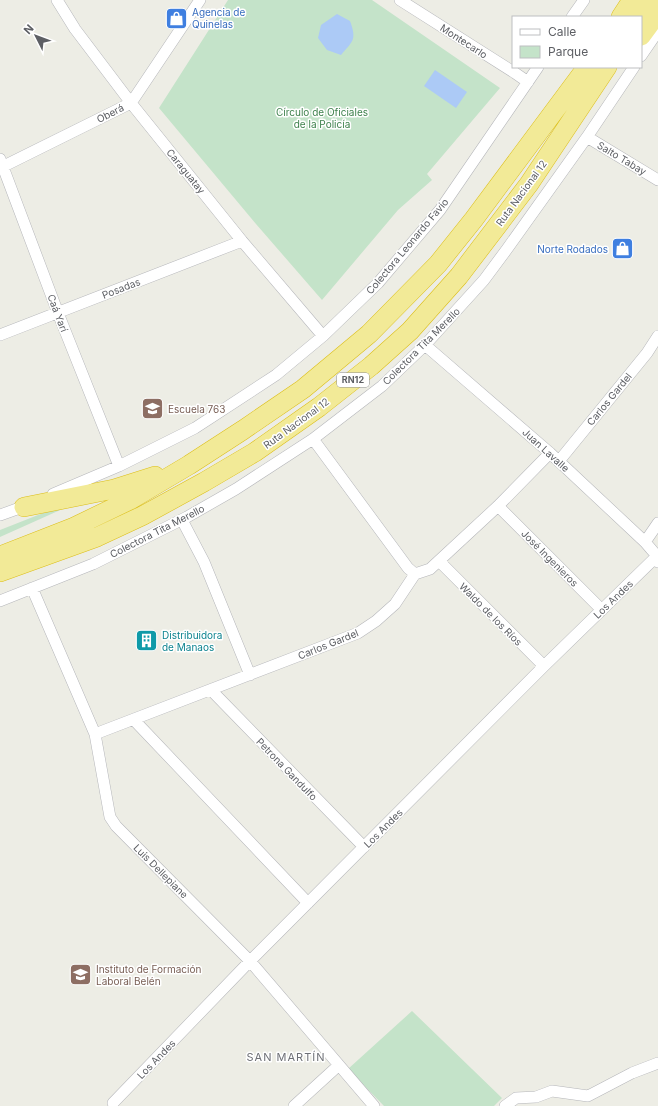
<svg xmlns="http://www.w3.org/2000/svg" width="658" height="1106" viewBox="0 0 658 1106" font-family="Inter,sans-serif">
	<rect width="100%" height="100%" fill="#edede5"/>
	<path fill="#c4e3c9" d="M228,0H372L500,88L427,174L432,180L398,210L322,300L256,224L159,108Z
		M87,498L0,537V530L66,504Z
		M412,1011L502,1098L494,1106H384L348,1069Z"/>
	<path fill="#accaf6" d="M337,14L350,21C357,40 353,41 341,55L327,50L318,38L321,25Z
		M435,70L467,92L456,108L424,86Z"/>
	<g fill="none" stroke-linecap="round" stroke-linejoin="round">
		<defs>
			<path id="street" d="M57,0L75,29L131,103L242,241L323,336
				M400,0L515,73L528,82
				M572,17L584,0
				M641,56L658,31
				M587,137L658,180
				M0,159L58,313L119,466
				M0,168L131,103L200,0
				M0,335L242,241
				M425,345L550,453L645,542L657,556L658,562
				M313,439L408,568L415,574
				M559,461L647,353L658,336
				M53,494L119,466L195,428L276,375L323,336L378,283L440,210L538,67
				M498,506L602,610
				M0,515L28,505
				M182,520L204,562L250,675
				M645,542L658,523
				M439,561L544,666
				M32,588L95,734L110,817L116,826L250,961L374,1106
				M0,601L93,564L187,517L236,489L313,439L382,386L425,345L484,280L507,249L587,137L634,67
				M211,690L364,847
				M134,720L308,903
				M95,734L358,633L376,621L395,604L415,574L430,569L498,506L550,453
				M113,1103L250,961L544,666L657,556
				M294,1106L339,1065
				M505,1106L516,1098L536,1097L552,1091L588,1096L632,1073L658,1063"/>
			<path id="highway" d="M621,17L632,0
				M640,17L651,0
				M641,36L658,13
				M24,507L114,489L155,476
				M0,556L74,527L130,500L189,465L243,430L303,389L369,334L438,264L474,219L587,67
				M0,572L97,537L142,516L204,482L255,452L319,407L371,366L410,331L459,276L529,184L607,67"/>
		</defs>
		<use href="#street" stroke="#b5b6ba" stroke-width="12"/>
		<use href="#highway" stroke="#dcbe17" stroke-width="20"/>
		<use href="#street" stroke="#fff" stroke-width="11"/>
		<use href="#highway" stroke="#f2ea97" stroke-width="19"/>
	</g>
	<defs>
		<symbol id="shop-square" viewBox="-11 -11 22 22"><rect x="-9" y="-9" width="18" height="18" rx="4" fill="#3f7fe0" stroke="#fff"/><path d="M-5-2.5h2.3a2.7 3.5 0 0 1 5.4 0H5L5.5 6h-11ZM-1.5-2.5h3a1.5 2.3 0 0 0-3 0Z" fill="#fff"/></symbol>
		<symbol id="school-square" viewBox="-11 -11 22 22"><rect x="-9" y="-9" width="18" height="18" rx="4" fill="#8d6e63" stroke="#fff"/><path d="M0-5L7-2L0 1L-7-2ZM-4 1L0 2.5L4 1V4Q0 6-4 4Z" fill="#fff"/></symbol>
		<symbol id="building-square" viewBox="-11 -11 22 22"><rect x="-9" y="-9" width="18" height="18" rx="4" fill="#0f9aa8" stroke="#fff"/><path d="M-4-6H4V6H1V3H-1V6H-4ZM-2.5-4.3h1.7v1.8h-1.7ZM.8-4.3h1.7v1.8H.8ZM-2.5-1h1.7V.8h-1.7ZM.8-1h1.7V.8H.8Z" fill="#fff"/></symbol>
	</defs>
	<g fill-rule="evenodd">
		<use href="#shop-square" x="164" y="6" width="25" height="25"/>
		<use href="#shop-square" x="610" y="236" width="25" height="25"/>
		<use href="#school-square" x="140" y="396" width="25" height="25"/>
		<use href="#building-square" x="134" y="628" width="25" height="25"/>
		<use href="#school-square" x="68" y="962" width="25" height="25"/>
	</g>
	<g text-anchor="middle" stroke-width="3" stroke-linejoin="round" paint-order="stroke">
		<rect fill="#fff" stroke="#8e8f92" stroke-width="1" x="337" y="373" width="32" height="14" rx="3"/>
		<g font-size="9" font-weight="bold" fill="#5d5f64">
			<text x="353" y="383">RN12</text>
		</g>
		<g font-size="10" fill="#366cbe" stroke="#fff" text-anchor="start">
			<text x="192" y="16">Agencia de<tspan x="192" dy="12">Quinelas</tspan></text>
			<text x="608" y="253" text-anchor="end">Norte Rodados</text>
		</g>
		<g font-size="10" fill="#5d5f64" stroke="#fff">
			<text transform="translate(464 41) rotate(33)" y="4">Montecarlo</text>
			<text transform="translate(110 113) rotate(-27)" y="4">Oberá</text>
			<text transform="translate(622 158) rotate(31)" y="4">Salto Tabay</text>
			<text transform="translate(186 171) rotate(51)" y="4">Caraguatay</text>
			<text transform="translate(521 193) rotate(-54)" y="4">Ruta Nacional 12</text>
			<text transform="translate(407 246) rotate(-50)" y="4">Colectora Leonardo Favio</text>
			<text transform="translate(121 288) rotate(-21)" y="4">Posadas</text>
			<text transform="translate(58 313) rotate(69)" y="4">Caá Yarí</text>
			<text transform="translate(421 346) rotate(-45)" y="4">Colectora Tita Merello</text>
			<text transform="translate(609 399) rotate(-51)" y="4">Carlos Gardel</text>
			<text transform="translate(296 423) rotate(-36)" y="4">Ruta Nacional 12</text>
			<text transform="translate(546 450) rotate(42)" y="4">Juan Lavalle</text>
			<text transform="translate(157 531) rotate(-27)" y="4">Colectora Tita Merello</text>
			<text transform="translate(550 558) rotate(45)" y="4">José Ingenieros</text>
			<text transform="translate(613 599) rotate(-44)" y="4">Los Andes</text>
			<text transform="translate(491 614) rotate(45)" y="4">Waldo de los Ríos</text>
			<text transform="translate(328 644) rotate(-22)" y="4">Carlos Gardel</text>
			<text transform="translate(287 769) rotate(46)" y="4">Petrona Gandulfo</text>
			<text transform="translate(383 828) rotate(-45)" y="4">Los Andes</text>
			<text transform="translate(161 871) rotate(45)" y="4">Luis Dellepiane</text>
			<text transform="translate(156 1059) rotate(-46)" y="4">Los Andes</text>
		</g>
		<g font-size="10" fill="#3e814c" stroke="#fff">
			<text x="322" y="116">Círculo de Oficiales<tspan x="322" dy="12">de la Policía</tspan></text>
		</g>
		<g font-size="10" fill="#785e54" stroke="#fff" text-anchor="start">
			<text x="168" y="413">Escuela 763</text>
			<text x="96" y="973">Instituto de Formación<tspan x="96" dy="12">Laboral Belén</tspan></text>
		</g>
		<g font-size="10" fill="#0d838f" stroke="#fff" text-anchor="start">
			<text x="162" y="639">Distribuidora<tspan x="162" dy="12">de Manaos</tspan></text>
		</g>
		<g font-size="11" letter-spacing="1" fill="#6e7076" stroke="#fff">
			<text x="286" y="1061">SAN MARTÍN</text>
		</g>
	</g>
	<rect x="512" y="16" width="130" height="52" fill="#ffffff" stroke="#bebfc1"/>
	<rect x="520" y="29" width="20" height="6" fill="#ffffff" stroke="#bebfc1"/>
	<text x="548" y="36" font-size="12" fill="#5d5f64">Calle</text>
	<rect x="520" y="46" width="20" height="12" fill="#c4e3c9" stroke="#bebfc1"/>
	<text x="548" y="56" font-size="12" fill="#5d5f64">Parque</text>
	<g transform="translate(36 36) rotate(312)" stroke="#ffffff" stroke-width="3" paint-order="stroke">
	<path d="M0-3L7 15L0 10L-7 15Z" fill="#5d5f64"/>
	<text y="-6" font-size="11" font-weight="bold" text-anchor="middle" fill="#5d5f64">N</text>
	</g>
</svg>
